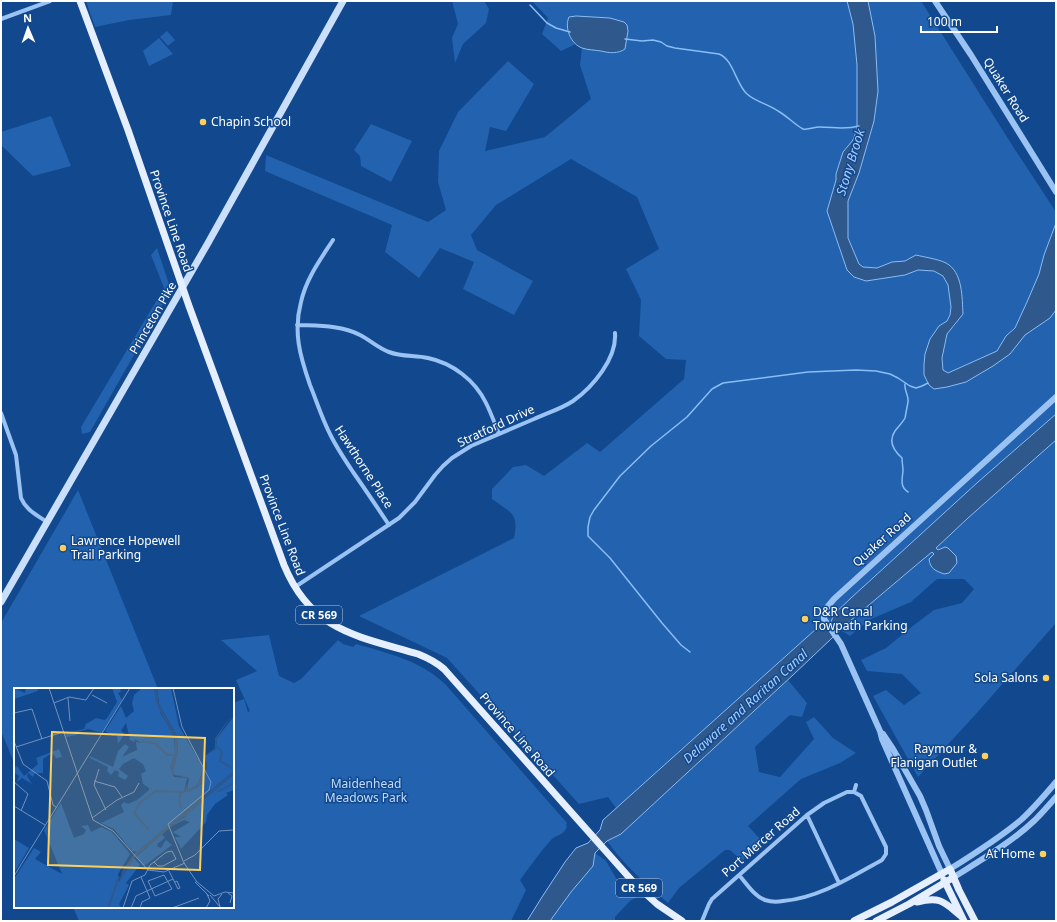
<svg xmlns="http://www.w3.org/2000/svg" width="1057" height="922" viewBox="0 0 1057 922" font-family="'Noto Sans',sans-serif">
	<rect width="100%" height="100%" fill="#11488e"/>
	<path fill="#2262ae" d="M86,1H173L171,15L129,20L95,27Z
		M452,1H484L489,9L486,23L463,44L455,63L452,38L458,24Z
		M532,1H847L853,24L857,65V129L853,140L843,152L836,174V180L827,211L847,270L905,275L918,270L934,271L943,276L948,285L951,307L950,315L947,321L939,326L924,364V375L929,385L1010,354L1024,335L1050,318L1056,310V414L978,482L851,598L834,614L831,622L823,629H816L616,808L608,797L579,804L447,658L359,616L514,538C519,513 511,513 492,499V489L513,467L526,465L544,476L587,443L600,452L684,379L686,360L666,359L639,336L641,300L626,269L659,249L637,197L571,159L496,205L471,235L477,250L533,281L514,315L463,289L474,262L440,248L419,278L385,252L392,225L265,171L266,155L428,222L446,210L438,182L439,151L458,112L508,61L534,84L506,131L490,127L485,151L545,137L591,99L580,65L582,48L617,53L580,17L576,16L568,31L572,40L576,44L561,51L542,34L548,18Z
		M868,1H921L1014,148L1056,212V223L1044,255L1039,274L1027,302L1015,328L1006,336L997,351L948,373L943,370L942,358L947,334L956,324L959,280L909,258L905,261L892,262L877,268L863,267L859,264L848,238V201L859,173L874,121L878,91L875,36Z
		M167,31L175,40L168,46L160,37Z
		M159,38L173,54L149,66L143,51Z
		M51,116L71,166L33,176L1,145V132Z
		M371,124L412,141L391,182L361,166L360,156L354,150Z
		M157,248L171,290L90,432L82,434L81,427L164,288L151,255Z
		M1056,440V623L976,714L918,777L873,696L886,690L904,705L921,693L902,674L867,671L861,660L886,648L914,625L934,610L962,603L974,589L964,579H937L911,602L869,620L850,636L842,631L850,621L932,552L949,573L957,563L948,548L945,547L938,550L936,548L968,518Z
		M78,490L158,689H15V765L1,731V623Z
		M269,635L279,676L294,683L301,679L338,640L343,644L353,647L356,644C390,654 420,660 446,685L567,823L566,825L567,827C561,838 558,833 551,840C539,853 530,867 520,880L526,890L511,921H79L73,907H233V703L244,699L248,712L250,711L236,680L257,671L221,640Z
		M788,680L807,703L802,717L790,715L755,747L759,772L780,777L814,739L806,722L814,717L833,738L856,753L840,763L801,779L748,826L763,842L742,861L730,850H725L679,888L668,903C646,884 624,865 607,841L621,834Z
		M595,853L606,861L623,890L637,897L630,901L615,917V921H550L571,892L593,866Z"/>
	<path fill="#2f588c" stroke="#8bbdf6" d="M847,1H868L875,36L878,91L874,121L859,173L848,201V238L859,264L863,267L877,268L892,262L905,261L916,255C924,257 938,259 946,263C963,272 962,298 963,314L947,334L942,358L943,370L948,373L997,351L1006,336L1015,328L1027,302L1039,274L1044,255L1056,223V310L1050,318L1025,335L1010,354L993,366L966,382L947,387L934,389L929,385L924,375V364L925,354L930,339L939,326L947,321L950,315L951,307L948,285L943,276L934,271L918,270L905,275L866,281L854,277L847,270L827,211L836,180V174L843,152L853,140L857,129V65L853,24Z
		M576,16L610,18L624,22L627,25L628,31L625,49C618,54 609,53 601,51C595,50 588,50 582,48C571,44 564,28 569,17Z
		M1056,414V440L968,518L936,548L938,550L945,547L948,548L956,556L957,563L949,573L944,574C936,571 930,569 929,559L934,554L932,552L921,561L850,621L793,675L621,834L607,841L595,853L593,866L571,892L550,921H527L542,897L565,862L576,848L588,843L600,830L603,820L816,629H823L831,622L834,614L851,598L978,482Z"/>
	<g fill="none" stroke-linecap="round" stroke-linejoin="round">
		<path stroke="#8bbdf6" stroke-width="1.5" d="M530,5L547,23L556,28L570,32
			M625,39L642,41L653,40L661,42L667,46L675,48L719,54C733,59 736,84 747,94C756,102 768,104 778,111C787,116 794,124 803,129C809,130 814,127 819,127C834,127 844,130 859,126
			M905,384C904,391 909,395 908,402C907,407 906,413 905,418C903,422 898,427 895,431C888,441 893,450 902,458C902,462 903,467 903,471C902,480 900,487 908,492
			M690,652L681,645L662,623L610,558L588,536V527L590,517L594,510L620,476L651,446L687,417L712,389L723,383L808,372L856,370L876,371L890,374L898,378L910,386L916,388L922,386L928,383"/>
		<path stroke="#9ac2f2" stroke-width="4" d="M1,19L50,1
			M333,240C320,260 306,279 301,302C293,332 300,356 310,385C317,402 322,419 331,436C337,448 345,460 353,472C365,489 377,507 389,525
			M297,325C318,326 341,325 360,335C370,340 378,348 389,352C402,357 415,355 428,358C452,363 475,380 486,403C491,413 495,424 499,434
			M1,413L16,455L21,498C26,510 37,515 47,522
			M295,587L399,518L415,502L435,475L443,466L452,458L471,446C492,437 513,428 534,419C547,413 561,409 573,401C593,387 617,358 615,333
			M854,792L856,785
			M807,815L839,883
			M702,921L709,904L712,899L807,815L824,803L847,792H854L861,796L886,847V854L882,860C851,877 819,898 783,901C777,902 771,902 765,900C754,896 746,883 739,875"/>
		<path stroke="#9ac2f2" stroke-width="6" d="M935,1L971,55L1056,192
			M883,734L893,749L920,796L926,810L939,846L950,869C974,854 1001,837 1022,819C1034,808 1045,795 1056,782
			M942,874L882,739L880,731L841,644L824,619V611L834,599L1056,397
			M954,877C981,860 1012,842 1035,820C1042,813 1049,805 1056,797"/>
		<path stroke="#c9dffc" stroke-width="7" d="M1,602L208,243L343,1"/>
		<path stroke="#e5efff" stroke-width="7" d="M80,1L128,130L189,306L284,565C311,631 357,636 418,654C428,658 436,662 444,669L635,884L657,904L682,921
			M944,880L964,921
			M917,902C941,896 944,902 961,916
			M854,921L892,902L950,869L959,890L975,921
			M876,921L909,904L954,877"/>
	</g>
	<g fill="#ffcf5b" stroke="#11488e" stroke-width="1.5">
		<circle cx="203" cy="122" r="4"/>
		<circle cx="63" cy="548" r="4"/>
		<circle cx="805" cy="619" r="4"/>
		<circle cx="1046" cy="678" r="4"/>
		<circle cx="985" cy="756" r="4"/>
		<circle cx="1043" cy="854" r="4"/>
	</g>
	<g text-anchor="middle" stroke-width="3" stroke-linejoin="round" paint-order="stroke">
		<g fill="#11488e" stroke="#b8c8dd" stroke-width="1">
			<rect x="296" y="606" width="46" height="18" rx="3"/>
			<rect x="616" y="879" width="46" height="18" rx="3"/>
		</g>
		<g font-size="11" font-weight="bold" fill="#fff">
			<text x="319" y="619">CR 569</text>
			<text x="639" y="892">CR 569</text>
		</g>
		<g font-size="12" fill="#fff" stroke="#11488e">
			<text transform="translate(1006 90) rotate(58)" y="4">Quaker Road</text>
			<text transform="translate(171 221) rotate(71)" y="4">Province Line Road</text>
			<text transform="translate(153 318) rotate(-60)" y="4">Princeton Pike</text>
			<text transform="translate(496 426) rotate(-25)" y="4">Stratford Drive</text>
			<text transform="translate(364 467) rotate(57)" y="4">Hawthorne Place</text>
			<text transform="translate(282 525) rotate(69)" y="4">Province Line Road</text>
			<text transform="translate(882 540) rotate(-42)" y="4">Quaker Road</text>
			<text transform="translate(517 735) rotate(49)" y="4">Province Line Road</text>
			<text transform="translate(761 842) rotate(-41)" y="4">Port Mercer Road</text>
		</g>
		<g font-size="12" fill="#fff" stroke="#11488e" text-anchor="start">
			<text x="211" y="126">Chapin School</text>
			<text x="71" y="545">Lawrence Hopewell<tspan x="71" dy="14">Trail Parking</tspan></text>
			<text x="813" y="616">D&amp;R Canal<tspan x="813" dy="14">Towpath Parking</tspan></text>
			<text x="1038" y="682" text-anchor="end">Sola Salons</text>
			<text x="977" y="753" text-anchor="end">Raymour &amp;<tspan x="977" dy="14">Flanigan Outlet</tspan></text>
			<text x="1035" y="858" text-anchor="end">At Home</text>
		</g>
		<g font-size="12" fill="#c1dcfd" stroke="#11488e">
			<text x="366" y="788">Maidenhead<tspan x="366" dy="14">Meadows Park</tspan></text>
		</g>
		<g font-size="13" font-style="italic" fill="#a6ccf9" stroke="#11488e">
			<text transform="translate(850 162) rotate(-73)" y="5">Stony Brook</text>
			<text transform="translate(745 706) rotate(-42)" y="5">Delaware and Raritan Canal</text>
		</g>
	</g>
	<g transform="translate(14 688)">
		<rect width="220" height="220" fill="#11488e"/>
		<path d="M0,0L11,5L12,0H23L24,3L0,11ZM98,0L106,1L107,4L104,5L108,12L88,45L74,41L64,44L63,47L52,49L51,45L70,41L72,36L82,30L91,32L93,30L103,14ZM128,0H140L147,26L160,46L161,67L156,79L160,89L173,90L170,104L182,100L189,94L193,78L191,68L202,61L203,50L220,28V83L123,164L118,163L100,141L87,135L110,124L107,117L110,114L114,116L123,112L135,102V100L129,96L127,86L132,83L129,76L120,70L109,76L105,81L114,88L111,92L104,88L105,84L101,82L97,87L93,83L94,79L76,70V68L99,79L104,63L111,56L115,59L108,69L123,62L122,54L128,55L120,51L121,54L116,52L112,35L107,43L110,45L108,50L104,56L103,46L99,48L91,43L107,18L112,30L120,23L118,15L120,7ZM143,0H157L165,38L190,81L183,97L173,103L175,90L161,87L159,83L164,62L163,48L145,16ZM45,61L48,69L42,70L38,65L29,71V85H21L19,89L14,85L13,88L18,96L8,90L3,94L5,88L0,84V79L3,78L10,88L24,76L22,70ZM220,86V102L212,105L214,107L201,116L193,127L192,134L167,161L161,149H167L159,144L176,134L170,132L156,139L170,129H173L170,128ZM47,115L60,150L70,146L72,142L67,138L74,137L77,144L87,139L98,144L116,166L104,186L105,194L120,170L126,177L112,195L115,197L105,216L107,220H0V191L20,160L27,164L21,171L48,186L30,142ZM148,146L151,150L143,156L144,159L147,160L152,152L158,157L130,178L122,169ZM0,151L15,160L0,185Z" fill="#2262ae"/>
		<path d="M140,0H143L145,16L163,48L164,62L159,83L161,87L174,88L173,103L183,97L191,78L189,69L201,60V50L220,24L203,50L202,61L191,68L193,78L189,94L176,104L170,103L174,94L173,89L159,87L156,79L161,67V52L142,15ZM220,83V86L171,128L172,132L169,129L120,170L105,195L108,183L121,165Z" fill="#2f588c"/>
		<path fill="none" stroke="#2f588c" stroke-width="2" d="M128,53L142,56L153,67H161M203,59L208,64L206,73L218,80M204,104L220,95M167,120L165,112L167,104M135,142L120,125L125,116L141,103L171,104M94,220L105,189"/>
		<path fill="none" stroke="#7091bb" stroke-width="1" d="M35,0L79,132L99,143L134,182L150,184L171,175M159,0L168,39L197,94L195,102L154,136L170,175M78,7L93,15M54,10L56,33M40,15L55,9L72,12L80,0M0,25L18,21L28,51M0,53L9,76L33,93L39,117L43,120M2,59L49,44M85,81L80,97L92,122M80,93L101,99L108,109M0,94L14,106L7,123M0,118L31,137M78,130L103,112L120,104L125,95M170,173L181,167L205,143L220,142M170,175L183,194M155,183L164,201L166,200L163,193L161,194M150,187L158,201L141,208L134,193ZM0,188L116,0M182,193L200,208L211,204L220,205M181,194L195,208M214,205L218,208L216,215M196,207L206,219M206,219L204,211L208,206M109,220L118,193L131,187L136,177L140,174L150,166L153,164L158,163L162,171L149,178H144L140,174M117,220L122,208L159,191M126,220L128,214L136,210L127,189M158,220L185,210M192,220L196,213L193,206"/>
		<path fill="#ffcf5b" fill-opacity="0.15" stroke="#ffcf5b" stroke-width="2" d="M38,44L191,50L186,182L34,177Z"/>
		<rect width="220" height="220" fill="none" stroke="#fff" stroke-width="2"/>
	</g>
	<rect width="1057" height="922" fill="none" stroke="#ffffff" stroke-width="4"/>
	<g transform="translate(28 28) rotate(358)" stroke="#11488e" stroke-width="3" paint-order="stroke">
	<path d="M0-3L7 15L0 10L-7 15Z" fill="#ffffff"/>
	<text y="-6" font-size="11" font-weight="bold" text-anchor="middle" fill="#ffffff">N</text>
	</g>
	<path d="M921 26v6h76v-6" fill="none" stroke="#ffffff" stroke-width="2"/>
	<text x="927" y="26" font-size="12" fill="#ffffff" stroke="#11488e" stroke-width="3" paint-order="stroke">100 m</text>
</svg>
